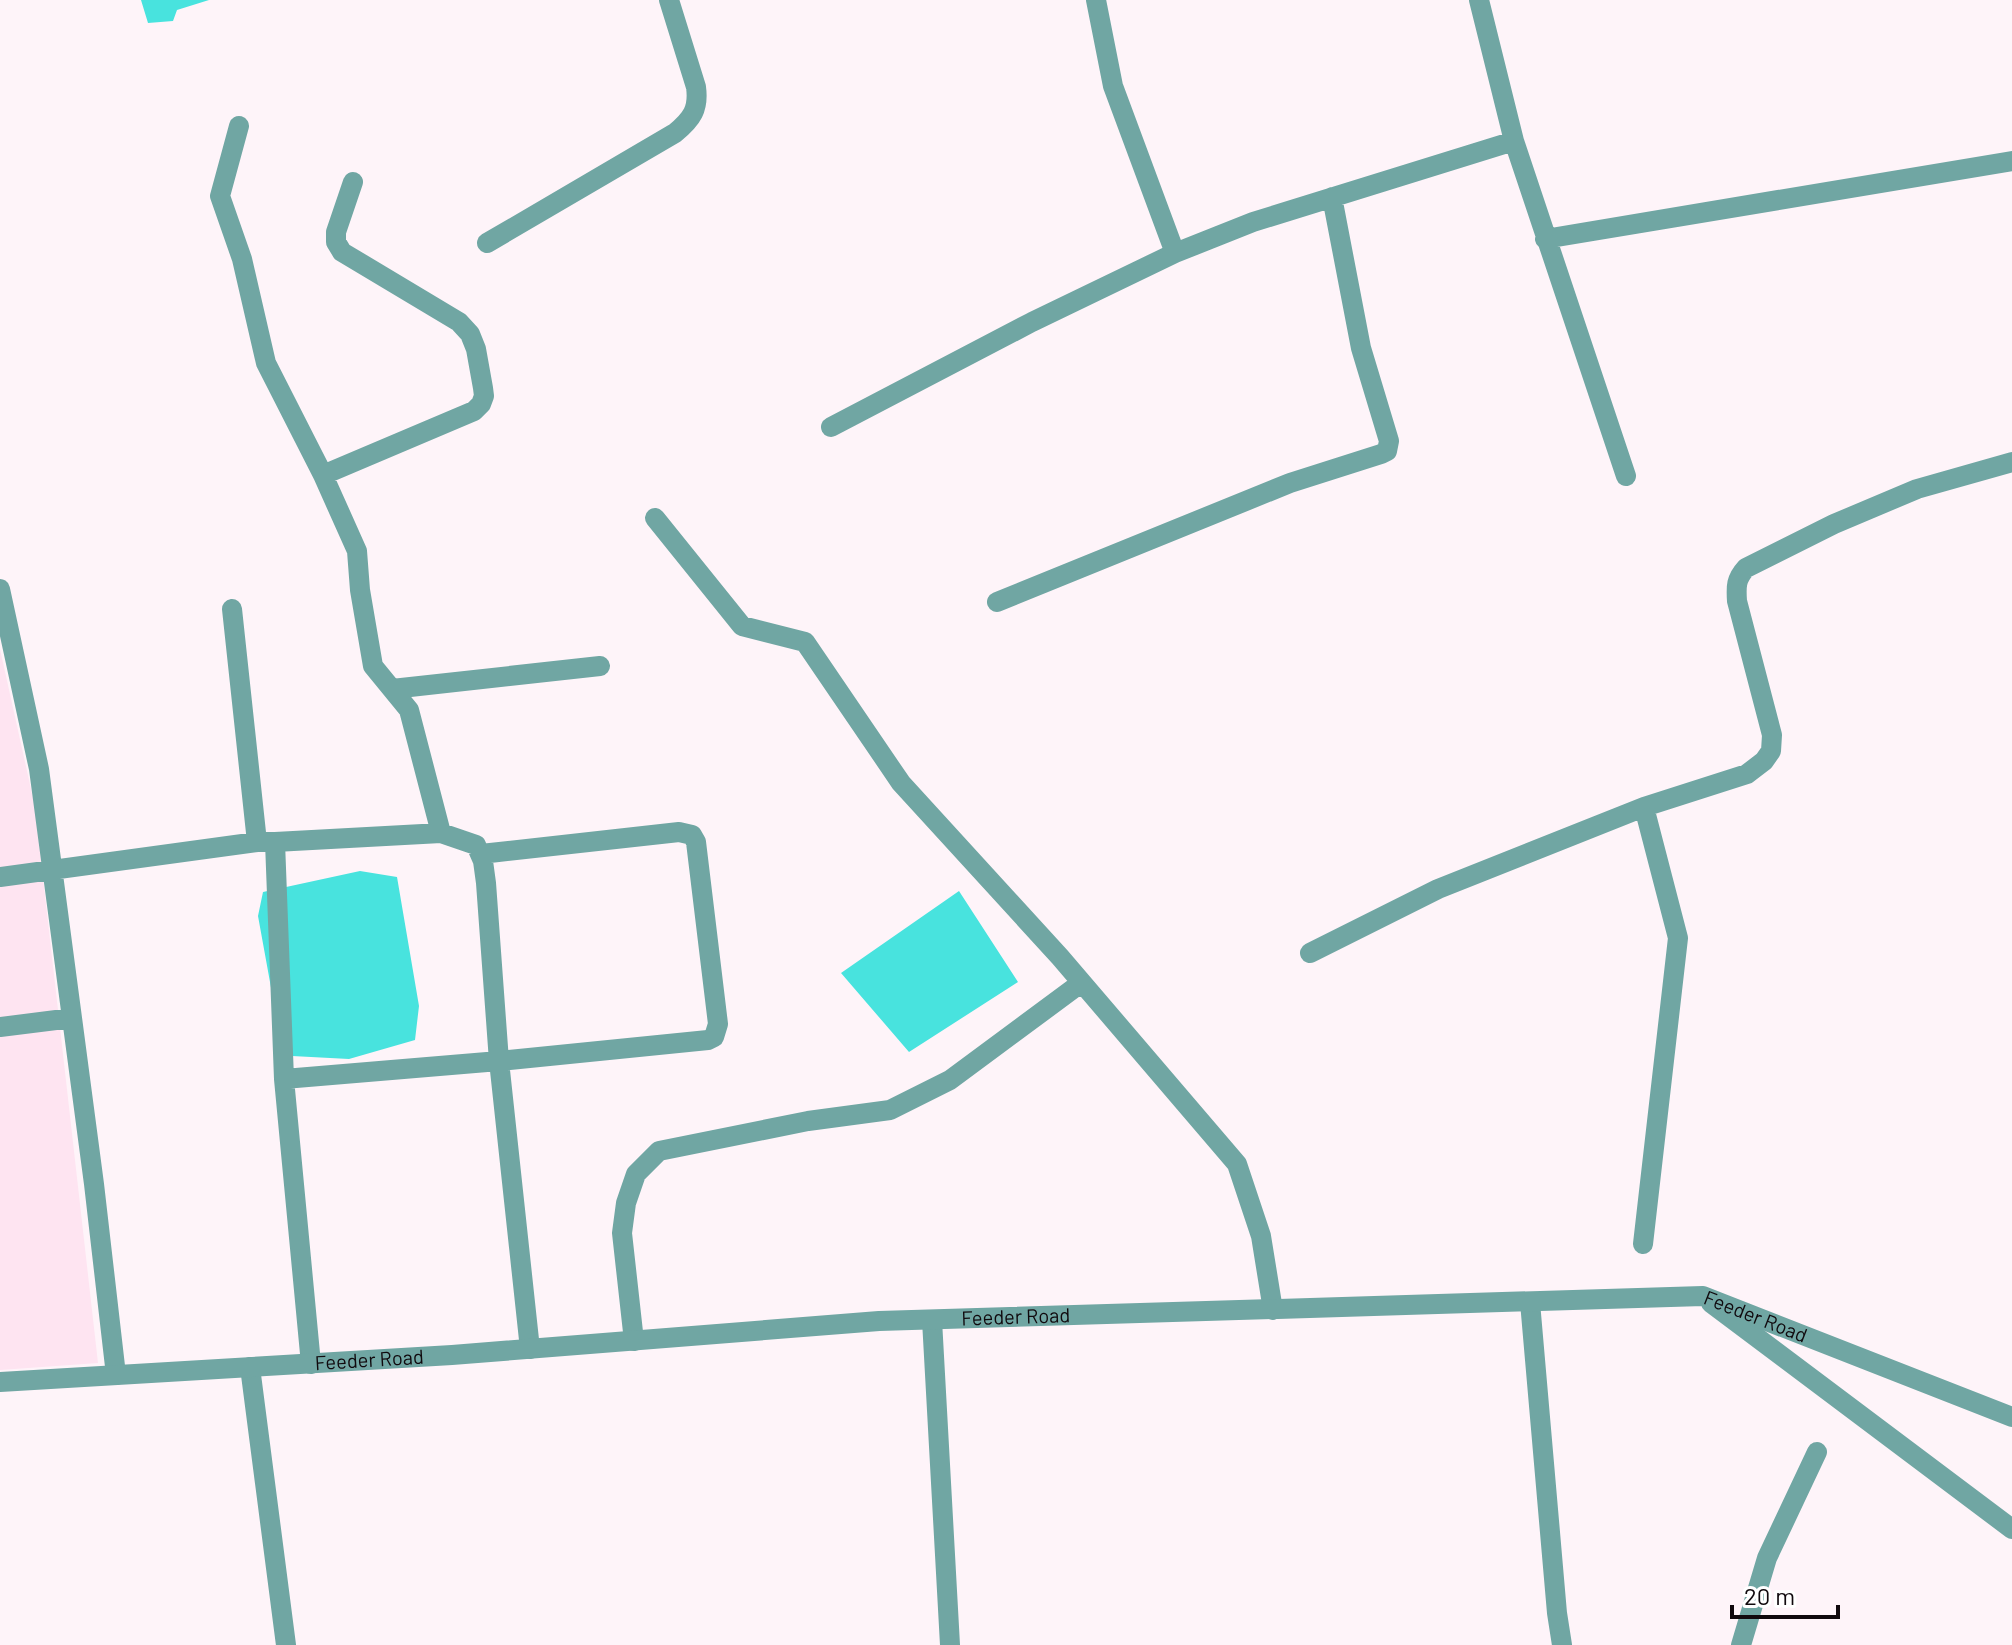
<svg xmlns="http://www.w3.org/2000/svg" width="2012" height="1645" viewBox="0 0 2012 1645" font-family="Barlow,sans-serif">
	<rect width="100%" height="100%" fill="#fef4f9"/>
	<path fill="#fee4f1" d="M0,649L35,807L98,1363L0,1370Z"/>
	<path fill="#48e3de" d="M141,0H209L177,10L173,21L148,23Z
		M360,871L397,877L419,1006L415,1040L349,1059L292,1056L280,1037L258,916L263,892Z
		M959,891L1018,982L909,1052L841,973Z"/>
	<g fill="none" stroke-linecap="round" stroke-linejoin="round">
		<path stroke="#70a6a3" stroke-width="20" d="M1096,0L1113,86L1175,253L1253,222L1514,141
			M1479,0L1514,141L1626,476
			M239,126L220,196L242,259L266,363L323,475L357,551L360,590L373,666L409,710L441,833
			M1545,239L2012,161
			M487,243L675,133C692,119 699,109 696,87L669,0
			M831,427L1032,322L1175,253
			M323,475L474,411L481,404L484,396L483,388L476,349L470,334L459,322L342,252L336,242V232L353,182
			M655,518L742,626L805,642L901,783L1060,957L1237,1164L1261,1236L1273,1310
			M0,589L39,769L94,1184L116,1375
			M997,602L1290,483L1381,454L1387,451L1389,441L1361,348L1332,197
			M232,609L257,842H275L284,1079L311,1364
			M392,689L600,666
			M275,842L441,833L476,845L483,861L486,883L499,1061L284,1079
			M481,854L679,832L692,835L696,842L718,1024L714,1037L708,1040L499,1061L530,1349
			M0,877L257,842
			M1310,953L1438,889L1644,807L1747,774L1764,761L1771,751L1772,735L1737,601C1736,586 1736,579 1746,568L1834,524L1917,489L2012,462
			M0,1027L72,1018
			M1643,1244L1678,938L1644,807
			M1530,1302L1557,1613L1562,1645
			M1711,1303L2012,1529
			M932,1320L950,1645
			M634,1341L622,1233L626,1203L636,1174L659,1151L808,1121L890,1110L950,1080L1081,983
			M250,1367L286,1645
			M1741,1645L1767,1558L1817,1452"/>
		<path stroke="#70a6a3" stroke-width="20" id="s1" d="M0,1382L452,1355L879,1321L1703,1296L2012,1417"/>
	</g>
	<g text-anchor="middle" stroke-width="6" stroke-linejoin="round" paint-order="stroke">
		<g font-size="20" fill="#10090d" stroke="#fff">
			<text dy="7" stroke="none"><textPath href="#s1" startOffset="1018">Feeder Road</textPath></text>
			<text dy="7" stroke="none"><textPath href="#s1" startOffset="1762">Feeder Road</textPath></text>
			<text dy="7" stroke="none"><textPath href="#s1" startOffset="370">Feeder Road</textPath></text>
		</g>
	</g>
	<path d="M1732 1605v12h106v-12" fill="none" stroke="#10090d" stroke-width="4"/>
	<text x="1744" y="1605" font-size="24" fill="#10090d" stroke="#ffffff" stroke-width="6" paint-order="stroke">20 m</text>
</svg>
